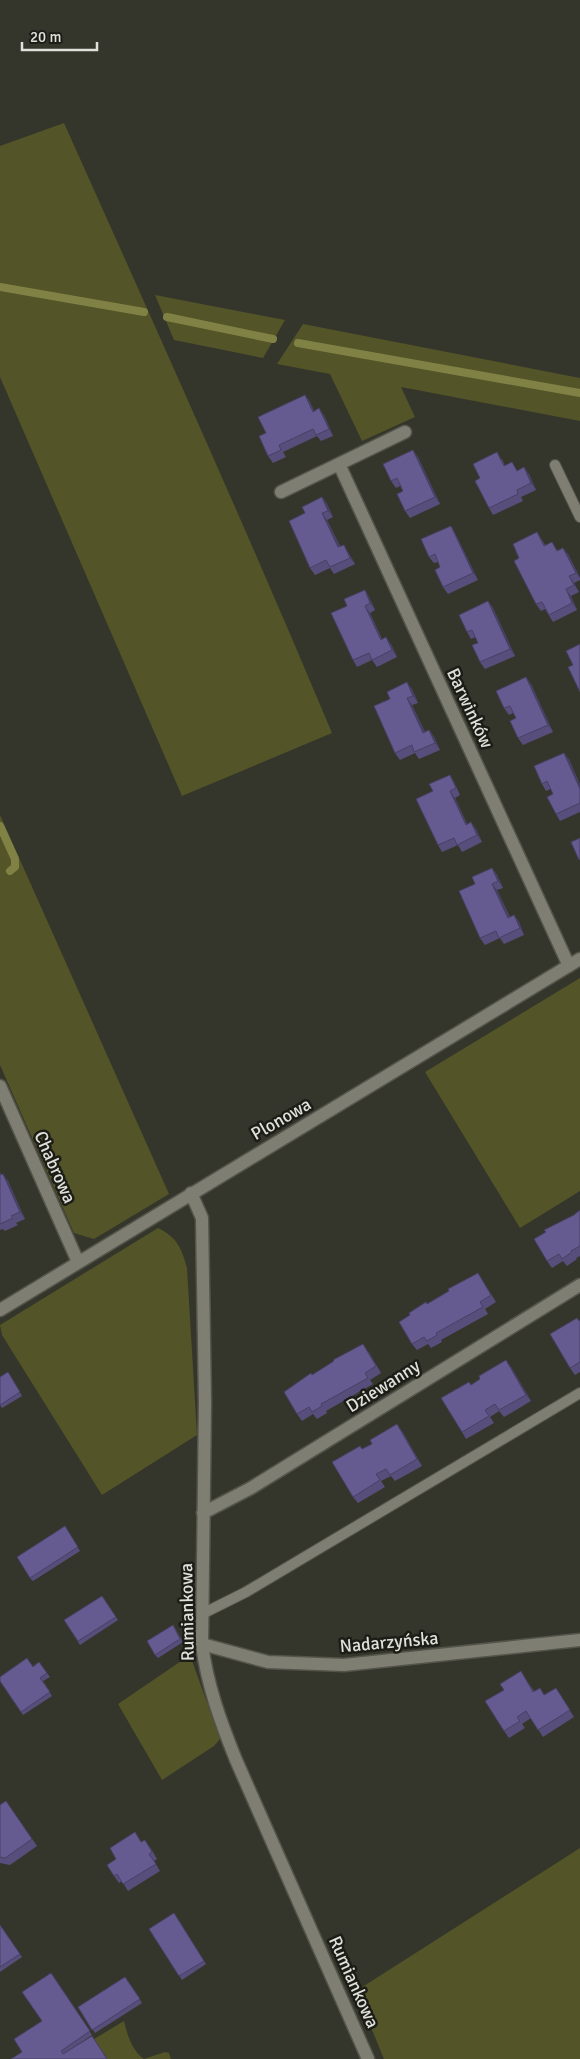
<svg xmlns="http://www.w3.org/2000/svg" width="580" height="2059" viewBox="0 0 580 2059" font-family="Signika,sans-serif">
	<rect width="100%" height="100%" fill="#35362b"/>
	<path fill="#535428" d="M64,123C155,326 246,528 332,733L182,796L0,377V146Z
		M155,295L285,320L263,358L174,340Z
		M303,324L580,378V421L401,387L415,417L362,441L330,374L277,364Z
		M0,815L169,1194L94,1239L74,1233L0,1065Z
		M580,978V1191L520,1228L425,1072Z
		M158,1228C177,1237 182,1249 187,1268L197,1435L102,1495L2,1335L0,1325Z
		M190,1655L220,1739L214,1746L162,1780L118,1704Z
		M580,1848V2059H384L356,1991Z
		M124,2021C127,2034 132,2051 144,2059H107L94,2039Z
		M165,2052L169,2053L171,2059H144Z"/>
	<g fill="none" stroke-linecap="round" stroke-linejoin="round">
		<path stroke="#808245" stroke-width="8" d="M0,287L144,312
			M167,317L273,339
			M298,343L580,393
			M0,826L15,859V867L10,871"/>
		<defs>
			<path id="lane" d="M555,465L580,517
				M202,1614L246,1592L580,1393"/>
			<path id="street" d="M339,464L569,966
				M281,492L405,432
				M0,1086L78,1262
				M191,1193L202,1218L205,1403L202,1644C207,1685 221,1723 236,1760L368,2059
				M0,1310L580,959
				M203,1513L251,1488L580,1285
				M202,1644L268,1662L344,1665L580,1640"/>
		</defs>
		<use href="#lane" stroke="#54544b" stroke-width="12"/>
		<use href="#street" stroke="#54544b" stroke-width="15"/>
		<use href="#lane" stroke="#7e7f72" stroke-width="10"/>
		<use href="#street" stroke="#7e7f72" stroke-width="12"/>
	</g>
	<path fill="#584e7c" d="M305,395L310,402L314,411L324,415L333,436L321,441L317,436L283,452L286,457L273,463L268,456Z
		M418,457L440,504L410,518L405,511L403,491L400,486L396,488L391,481Z
		M502,459L505,466L529,474L536,490L521,497L523,501L493,515L489,508L480,478Z
		M322,497L327,504L333,517L327,520L340,546L348,552L355,564L334,574L330,568L315,575L310,568L305,513Z
		M451,526L455,533L478,580L448,594L443,587L440,567L438,562L434,563L429,557Z
		M537,532L545,545L568,554L580,578V580L574,583L579,592L571,596L577,610L553,622L545,609L541,611L536,604L519,558Z
		M365,590L369,597L375,610L370,613L382,639L391,644L397,657L377,667L372,660L357,667L353,660L347,606Z
		M488,601L493,608L515,656L485,669L480,662L478,643L476,637L471,639L467,632Z
		M531,684L553,732L523,745L518,738L516,718L513,713L509,715L504,708Z
		M412,689L418,703L412,705L425,732L429,730L434,737L440,750L419,759L415,753L400,760L395,753L374,706Z
		M569,759L580,785V812L560,821L556,814L553,794L551,789L546,791L542,784Z
		M450,775L454,782L460,795L455,798L467,824L476,829L482,842L462,852L458,845L442,852L438,845L433,791Z
		M492,868L497,875L503,888L497,890L510,917L514,915L519,922L524,935L504,944L500,938L485,945L480,938L475,884Z
		M0,1172L1,1175L8,1181L25,1219L16,1223L18,1225L5,1231L3,1229L0,1230Z
		M580,1210V1256L576,1258L577,1259L567,1266L563,1261L552,1268L547,1261L574,1215Z
		M478,1273L496,1302L485,1309L488,1314L441,1340L442,1342L431,1348L428,1344L417,1350L412,1344L410,1315Z
		M580,1320V1372L575,1375L570,1368Z
		M368,1351L381,1373L370,1380L373,1384L326,1411L327,1413L317,1419L313,1414L302,1421L297,1414Z
		M511,1367L531,1401L504,1417L499,1411L490,1417L494,1423L466,1439L462,1432L471,1385Z
		M8,1372L22,1396L2,1408L0,1405Z
		M402,1431L422,1466L395,1481L391,1476L381,1481L385,1487L358,1503L353,1497Z
		M65,1526L80,1551L33,1581L30,1578Z
		M102,1596L118,1620L80,1645L64,1620Z
		M173,1625L183,1642L158,1658L155,1655Z
		M39,1662L50,1677L43,1681L52,1696L23,1715L0,1681L33,1666Z
		M525,1678L534,1691L545,1695H560L574,1717L543,1737L531,1718L522,1724L525,1728L509,1738L504,1731Z
		M6,1801L37,1846L10,1865L0,1863V1805Z
		M142,1842L150,1847L157,1859L154,1861L160,1871L128,1891L122,1881L119,1883L114,1876Z
		M174,1913L206,1964L182,1980L149,1929Z
		M0,1925L22,1957L0,1972Z
		M51,1973L92,2035L64,2054L107,2059L22,2052L42,2021Z
		M125,1977L142,2003L95,2033L78,2007Z"/>
	<path fill="#474065" d="M305,395L310,402L317,418L313,412Z
		M319,408L324,415L333,436L329,429Z
		M413,450L418,457L440,504L435,497Z
		M524,467L529,474L536,490L531,483Z
		M322,497L327,504L333,517L328,511Z
		M322,513L327,520L343,554L338,547Z
		M451,526L455,533L478,580L473,573Z
		M344,545L348,552L355,564L350,558Z
		M563,548L568,554L580,578L576,573Z
		M569,576L574,583L579,592L574,585Z
		M566,589L571,596L577,610L572,603Z
		M365,590L369,597L375,610L370,603Z
		M488,601L493,608L515,656L510,649Z
		M365,606L370,613L385,647L381,640Z
		M386,637L391,644L397,657L392,650Z
		M526,677L531,684L553,732L548,725Z
		M407,682L412,689L418,703L413,696Z
		M407,698L412,705L428,739L423,733Z
		M429,730L434,737L440,750L435,743Z
		M564,753L569,759L580,785V789Z
		M450,791L455,798L470,832L466,825Z
		M471,822L476,829L482,842L477,835Z
		M492,868L497,875L503,888L498,881Z
		M492,884L497,890L513,925L508,918Z
		M514,915L519,922L524,935L520,928Z
		M3,1174L8,1181L25,1219L20,1212Z
		M506,1360L511,1367L531,1401L526,1395Z
		M397,1424L402,1431L422,1466L417,1459Z"/>
	<path fill="#665b90" stroke="#474065" d="M305,395L313,412L319,408L329,429L316,435L313,429L279,445L281,450L268,456L259,436L266,433L258,417Z
		M413,450L435,497L405,511L397,494L403,491L397,478L391,481L383,464Z
		M497,452L504,466L512,462L517,471L524,467L531,483L517,490L518,494L489,508L475,481L480,478L473,464Z
		M322,497L328,511L322,513L338,547L344,545L350,558L330,567L326,560L310,568L289,521L305,513L302,507Z
		M451,526L473,573L443,587L435,570L440,567L435,554L429,557L421,539Z
		M537,532L544,546L552,542L557,551L563,548L576,573L569,576L574,585L566,589L572,603L549,615L542,602L536,604L514,561L519,558L513,544Z
		M365,590L370,603L365,606L381,640L386,637L392,650L372,660L369,653L353,660L331,613L347,606L344,599Z
		M488,601L510,649L480,662L472,645L478,643L472,630L467,632L459,615Z
		M580,644V692L568,667L573,665L566,651Z
		M526,677L548,725L518,738L510,721L516,718L510,706L504,708L496,691Z
		M407,682L413,696L407,698L423,733L429,730L435,743L414,752L412,745L395,753L374,706L390,699L387,692Z
		M564,753L580,789V803L556,814L547,797L553,794L547,781L542,784L534,766Z
		M450,775L456,788L450,791L466,825L471,822L477,835L457,845L454,838L438,845L416,799L433,791L429,784Z
		M580,838V859L579,860L571,842Z
		M492,868L498,881L492,884L508,918L514,915L520,928L499,938L496,931L480,938L459,891L475,884L472,877Z
		M3,1174L20,1212L11,1216L13,1218L0,1224V1175Z
		M580,1210V1246L571,1251L572,1252L562,1259L559,1254L547,1261L534,1239L546,1232L544,1230L574,1215Z
		M478,1273L491,1295L480,1302L483,1307L436,1333L437,1335L427,1341L424,1337L412,1344L399,1322L410,1315L409,1313L426,1302L427,1304L449,1291L448,1289Z
		M577,1318L579,1321L580,1320V1362L570,1368L550,1334Z
		M363,1344L376,1366L365,1373L368,1378L321,1404L322,1406L312,1412L309,1407L297,1414L284,1392L311,1373L312,1375L334,1361L333,1360Z
		M506,1360L526,1395L499,1410L495,1404L485,1410L489,1416L462,1432L441,1398L469,1382L471,1385L480,1379L479,1376Z
		M8,1372L20,1392L0,1405V1377Z
		M397,1424L417,1459L390,1475L386,1469L376,1474L380,1480L353,1497L332,1462L360,1446L362,1449L372,1444L370,1440Z
		M65,1526L78,1547L30,1578L17,1557Z
		M102,1596L116,1617L78,1641L64,1620Z
		M173,1625L180,1639L155,1655L147,1641Z
		M27,1658L33,1667L39,1662L47,1673L40,1678L50,1692L21,1712L0,1681V1677Z
		M521,1671L533,1692L540,1688L544,1695L556,1688L570,1710L538,1730L526,1711L517,1717L520,1721L504,1731L485,1701L504,1690L500,1684Z
		M6,1801L32,1839L5,1858L0,1857V1805Z
		M135,1832L141,1842L145,1840L152,1852L149,1854L156,1864L123,1884L117,1874L114,1876L107,1865L116,1859L110,1848Z
		M174,1913L204,1961L179,1976L149,1929Z
		M0,1925L20,1954L0,1967Z
		M51,1973L90,2031L61,2051L63,2054L92,2036L107,2059H11L22,2052L14,2039L42,2021L22,1992Z
		M125,1977L140,1999L92,2030L78,2007Z"/>
	<g text-anchor="middle" stroke-width="5" stroke-linejoin="round" paint-order="stroke">
		<g font-size="18" fill="#e0e1da" stroke="#1d1d18">
			<text transform="translate(470 708) rotate(65)" y="6">Barwinków</text>
			<text transform="translate(281 1119) rotate(-30)" y="6">Plonowa</text>
			<text transform="translate(55 1167) rotate(66)" y="6">Chabrowa</text>
			<text transform="translate(383 1386) rotate(-32)" y="6">Dziewanny</text>
			<text transform="translate(187 1612) rotate(-91)" y="6">Rumiankowa</text>
			<text transform="translate(389 1642) rotate(-5)" y="6">Nadarzyńska</text>
			<text transform="translate(354 1982) rotate(66)" y="6">Rumiankowa</text>
		</g>
	</g>
	<path d="M22 42v8h75v-8" fill="none" stroke="#e0e1da" stroke-width="2.5"/>
	<text x="30" y="42" font-size="15" fill="#e0e1da" stroke="#1d1d18" stroke-width="4" paint-order="stroke">20 m</text>
</svg>
